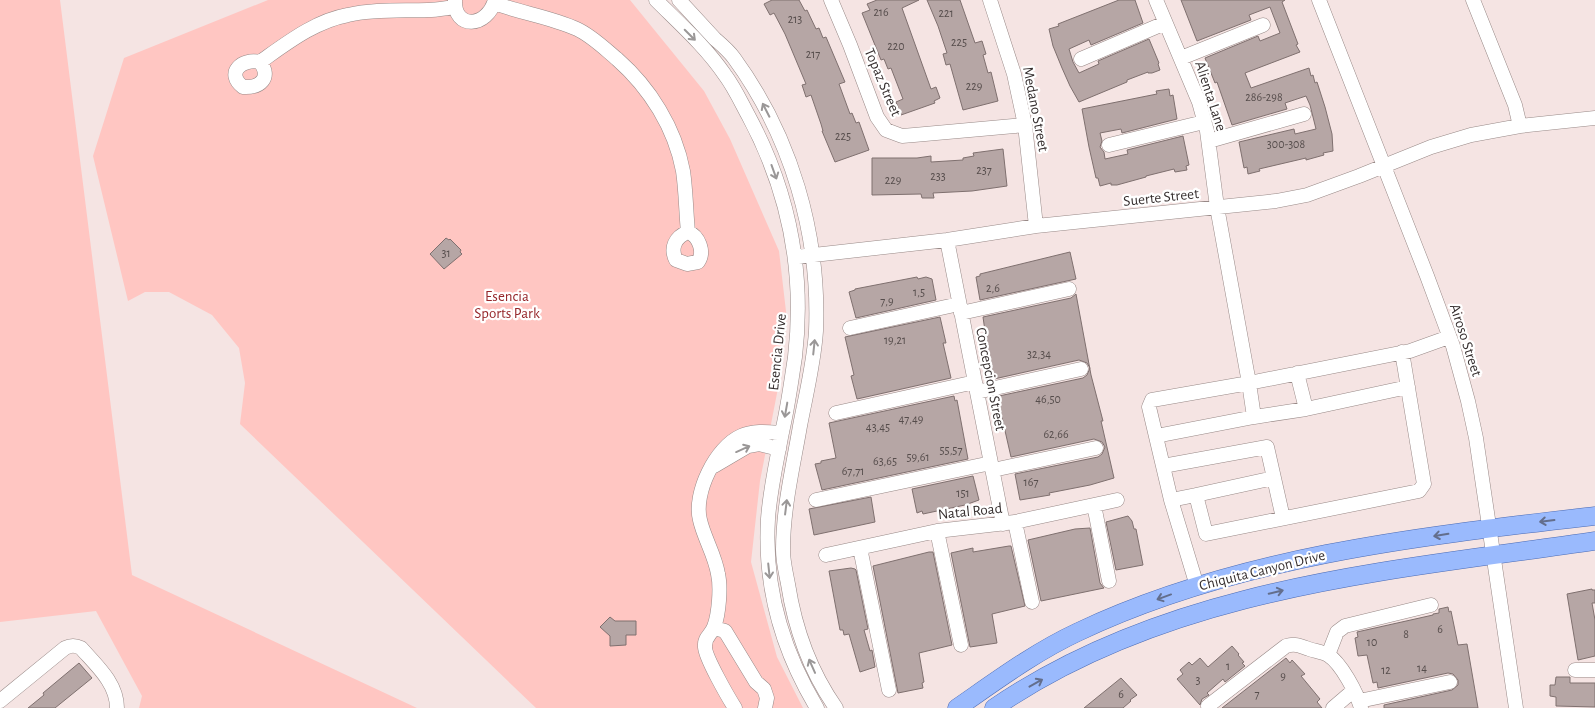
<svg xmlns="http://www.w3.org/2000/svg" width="1595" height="708" viewBox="0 0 1595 708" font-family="'Alegreya Sans',sans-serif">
	<rect width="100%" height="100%" fill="#f5e4e3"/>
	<path fill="#ffc6c2" d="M0,0H60L132,575L417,708H139L142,696L96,611L0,622Z
		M268,0H630L704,91L730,139L779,251L787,320L778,388L760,481L751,562L777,657L803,708H536L240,424L245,383L239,348L212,315L169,292H145L128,301L93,156L124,58Z"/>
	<path fill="#b6a6a5" stroke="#7f706f" d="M772,0H799L805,11L807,10L816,29L819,28L823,38L826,37L845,82L839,84L850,114L852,113L856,123L859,122L869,150L835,162L822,131H823L821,124L811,95L806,97L802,85L806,84L785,34L774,13L770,15L764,4Z
		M877,0H919L902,8L931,89L936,87L940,98L934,101L935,103L901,115L896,102L903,99L891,68L888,69L884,59L881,60L862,13L870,10L867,4Z
		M927,0H960L975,43L982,41L986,54L983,55L988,73L991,72L998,101L963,110L950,64L946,65L943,54L947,53L938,26Z
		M1119,0H1135L1143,23L1091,45L1089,40L1069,49L1073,62L1079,73L1099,64L1098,61L1149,39L1159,63L1158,64L1160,70L1152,73H1148V72L1127,80V82L1079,102L1070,86L1062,68L1053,46L1049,29L1059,26L1058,24Z
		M1181,0H1285L1282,2L1298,44L1296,45L1300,52L1245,73L1251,88L1309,68L1311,76L1313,75L1315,83L1317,82L1325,107L1332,134L1333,151L1323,153L1324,155L1306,160V158L1259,169L1260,171L1248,174L1247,167L1244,168L1239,142L1294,129L1295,134L1316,129L1310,105L1306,96L1285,103L1287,109L1232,125L1217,82L1215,83L1205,58L1258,36L1260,41L1280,33L1270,7L1249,15L1251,20L1197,41Z
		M1169,89L1170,96L1173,95L1177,119L1122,133L1121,129L1100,133L1102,141L1100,147L1104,152L1105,159L1128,154L1127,150L1183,136L1189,165L1186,166L1187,170L1175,172L1174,169L1146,176V177L1117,185H1111V183L1100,186L1098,178H1096L1089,147L1082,109L1157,94L1156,91Z
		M1003,149L1007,186L972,191L933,193L934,198H922L921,194L872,195V158H917L931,156V162L963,160V158L974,156L973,153Z
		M446,238L449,240L450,239L461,250L460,252L462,254L444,269L430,254Z
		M1070,252L1076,279L980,300L976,277L980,276V274Z
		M917,277L918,279L926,277L932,279L936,300L856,318L849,292L855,290V289Z
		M1076,294L1091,375L1103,421H1101L1114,478L1090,485L1049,493L1050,495L1020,500L1015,474L1098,457L1102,454L1105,447L1102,442L1094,439L1011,457L998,400H999V396L1083,378L1087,375L1090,368L1087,363L1079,360L994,379L984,332L985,331L983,317L1071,298Z
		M940,317L946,343H943L951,378L857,399L851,376L854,375L845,337Z
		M954,396L955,401L957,400L968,459L822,490L815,464L821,463V461L836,458L829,423Z
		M973,476L979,500L965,505L923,514L922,511L917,513L912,489Z
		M871,497L875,522L814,535L809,509Z
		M1128,516L1132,521L1134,529H1136L1143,565L1116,570L1106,522Z
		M1090,528L1100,583L1104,588L1041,601L1028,540L1075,529Z
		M1009,546H1011L1025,606L992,614L997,643L970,647L951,553L973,548V552Z
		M929,552H933L952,645L919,653L924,682L922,683L923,688L898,693L873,566Z
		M851,568L855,569L856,570L868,629L864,630L870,651L872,650L875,667L860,672L849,634L844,635L843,630H840L829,571Z
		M1592,589V590H1595V603H1592L1595,620V656L1578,660L1567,594Z
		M1448,607L1449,612L1451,611L1458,645L1467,644L1478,708H1384V705L1452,690L1458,685V680L1453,674L1448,673L1378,688L1377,682L1373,683L1367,655L1358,656L1355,638L1358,637L1357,632L1433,615V614L1439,613V609Z
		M610,617L615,621H636V635H626V645L610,646V636L600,627Z
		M1232,646L1239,654L1238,655L1244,662L1242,663L1245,666L1225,682L1223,679L1207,693L1209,695L1202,699L1200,705L1177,679L1183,674L1180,670L1189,662L1192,665L1200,658L1208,667Z
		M1286,658L1290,663L1292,660L1305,674L1301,676L1320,699L1317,702L1322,708H1222Z
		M79,663L92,678L55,708H28L44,695L43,693Z
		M1556,677H1570V683H1595V707L1556,706V697L1550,696V685H1555Z
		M1121,678L1137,695L1130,700L1131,701L1123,708H1084Z"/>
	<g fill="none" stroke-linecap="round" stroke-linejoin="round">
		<defs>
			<path id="minor" d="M455,0C454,30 487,28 495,0
				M656,0C680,24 706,47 725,75C734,87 741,102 748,115C789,191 805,271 795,357C791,382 788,407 782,432C777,460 770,489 768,519C764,586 782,650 817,708
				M679,0C691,13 703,26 715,39C722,45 729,51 734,58C791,136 820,234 816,331C814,363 806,394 800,426C793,467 783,508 783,550C783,562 786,573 788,584C795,629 810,671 836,708
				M831,0L850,45L877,117L886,130L902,136L914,135L1025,125
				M990,0L1014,74L1025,125L1036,226
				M1156,0L1199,102L1207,131L1217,207L1249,383L1410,351L1449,337
				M1319,0L1427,276L1453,346L1468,401L1476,438L1516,708
				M1473,0L1515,105L1520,126
				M494,3C521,13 551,17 577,29C592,36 605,49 617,59C650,88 675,128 683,171C686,191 686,212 688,232C675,237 670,248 676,260L687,264L698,262C705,252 699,236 688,232
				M1181,58L1263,25
				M1081,59L1165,23
				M260,62C272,78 260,88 243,87C225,73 242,58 260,62C287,43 315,21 348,15C375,9 401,11 428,10C437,10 446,8 455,7
				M1209,141L1304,114
				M1109,145L1204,122
				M947,240L1003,524
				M796,257L947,240L1036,226L1276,201L1307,195L1359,176L1431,147L1471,135L1520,126L1595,118
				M961,313L1069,289
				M850,328L959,304
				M1297,373L1306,409
				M977,392L1081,369
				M836,413L975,382
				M1254,417L1306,409L1408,387
				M1156,436L1254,417L1249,383L1152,400L1149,407L1171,500
				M714,466L748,446L759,444L779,449
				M1163,466L1267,447L1283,518
				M993,470L1096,448
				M1196,495L1274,478
				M816,500L991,463
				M1094,505L1109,581
				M1015,522L1032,602
				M937,531L961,645
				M860,548L889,690
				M826,555L937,531L1015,522L1117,500
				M1197,586L1171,500L1196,495L1206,534L1419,491L1424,484L1402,352
				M714,628L725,631L756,682L764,689L767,698L765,708
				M1328,655L1337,632L1345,626L1431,605
				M1575,670H1595
				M0,701L65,648C71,645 75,645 81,648C96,665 117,683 117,708
				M1359,701L1450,682
				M1208,706L1286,646C1295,643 1301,646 1309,649C1315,651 1323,652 1328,655C1341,663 1357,693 1361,708
				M735,708C728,697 705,657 705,647C704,637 711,635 714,627C719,614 721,587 718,574C715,555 704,538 700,520C693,493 716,447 741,436C754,430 769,432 782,433
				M1333,708L1354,690"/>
			<path id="major" d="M957,708C996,681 1035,652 1078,632C1238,556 1421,536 1595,516
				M994,708C1170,587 1390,571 1595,541"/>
		</defs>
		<use href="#minor" stroke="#988987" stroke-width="15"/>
		<use href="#major" stroke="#4b6bb4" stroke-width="19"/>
		<use href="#minor" stroke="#fff" stroke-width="14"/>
		<use href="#major" stroke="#9abafd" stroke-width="18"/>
	</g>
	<defs><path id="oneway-shaft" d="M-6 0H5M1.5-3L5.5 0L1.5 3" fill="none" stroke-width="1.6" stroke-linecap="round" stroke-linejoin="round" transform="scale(1.25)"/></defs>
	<g stroke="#9a9797">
		<use href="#oneway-shaft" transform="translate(690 35) rotate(45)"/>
		<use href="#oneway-shaft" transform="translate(766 110) rotate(-117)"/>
		<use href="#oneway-shaft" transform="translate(774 172) rotate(70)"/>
		<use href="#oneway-shaft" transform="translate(814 347) rotate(-84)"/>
		<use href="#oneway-shaft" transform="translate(786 410) rotate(100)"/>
		<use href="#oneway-shaft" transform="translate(743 449) rotate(-24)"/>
		<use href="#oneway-shaft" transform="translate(786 507) rotate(-83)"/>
		<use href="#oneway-shaft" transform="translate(769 571) rotate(84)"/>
		<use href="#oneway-shaft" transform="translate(812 666) rotate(-114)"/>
	</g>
	<g stroke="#636e8c">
		<use href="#oneway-shaft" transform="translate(1547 521) rotate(173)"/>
		<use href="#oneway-shaft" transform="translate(1441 535) rotate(171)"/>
		<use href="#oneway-shaft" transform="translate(1276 592) rotate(-14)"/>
		<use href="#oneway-shaft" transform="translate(1164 597) rotate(160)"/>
		<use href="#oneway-shaft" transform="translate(1036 683) rotate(-29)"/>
	</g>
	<g text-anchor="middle" stroke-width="4.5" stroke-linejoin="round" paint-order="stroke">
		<g font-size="12" fill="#564d4c">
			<text x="881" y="16">216</text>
			<text x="946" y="17">221</text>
			<text x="795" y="23">213</text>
			<text x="959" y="46">225</text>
			<text x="896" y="50">220</text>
			<text x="813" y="58">217</text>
			<text x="974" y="90">229</text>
			<text x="1264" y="101">286-298</text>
			<text x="843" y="140">225</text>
			<text x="1286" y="148">300-308</text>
			<text x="984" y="174">237</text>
			<text x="938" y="180">233</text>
			<text x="893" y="184">229</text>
			<text x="446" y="257">31</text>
			<text x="993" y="292">2,6</text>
			<text x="919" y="296">1,5</text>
			<text x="887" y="305">7,9</text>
			<text x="895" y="344">19,21</text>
			<text x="1039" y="358">32,34</text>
			<text x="1048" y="403">46,50</text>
			<text x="911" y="423">47,49</text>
			<text x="878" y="431">43,45</text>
			<text x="1056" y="438">62,66</text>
			<text x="951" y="454">55,57</text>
			<text x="918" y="461">59,61</text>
			<text x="885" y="465">63,65</text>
			<text x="853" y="475">67,71</text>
			<text x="1031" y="486">167</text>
			<text x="963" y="497">151</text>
			<text x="1440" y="633">6</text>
			<text x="1406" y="638">8</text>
			<text x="1372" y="646">10</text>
			<text x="1228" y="670">1</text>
			<text x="1422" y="672">14</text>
			<text x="1386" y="674">12</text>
			<text x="1283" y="680">9</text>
			<text x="1198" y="684">3</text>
			<text x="1121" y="698">6</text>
			<text x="1257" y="698">7</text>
		</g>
		<g font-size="15" fill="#362f2f" stroke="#fff">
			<text transform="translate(883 82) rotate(67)" y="5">Topaz Street</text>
			<text transform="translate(1211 96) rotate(72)" y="5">Alienta Lane</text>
			<text transform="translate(1036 109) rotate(79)" y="5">Medano Street</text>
			<text transform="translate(1161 197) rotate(-6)" y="5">Suerte Street</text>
			<text transform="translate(1466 340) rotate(72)" y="5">Airoso Street</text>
			<text transform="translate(777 352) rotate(-84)" y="5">Esencia Drive</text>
			<text transform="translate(991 379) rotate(79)" y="5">Concepcion Street</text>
			<text transform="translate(970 511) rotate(-6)" y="5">Natal Road</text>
			<text transform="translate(1262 570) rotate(-14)" y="5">Chiquita Canyon Drive</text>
		</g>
		<g font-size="15" fill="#96272b" stroke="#fff">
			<text x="507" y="301">Esencia<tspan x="507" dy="17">Sports Park</tspan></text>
		</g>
	</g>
</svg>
